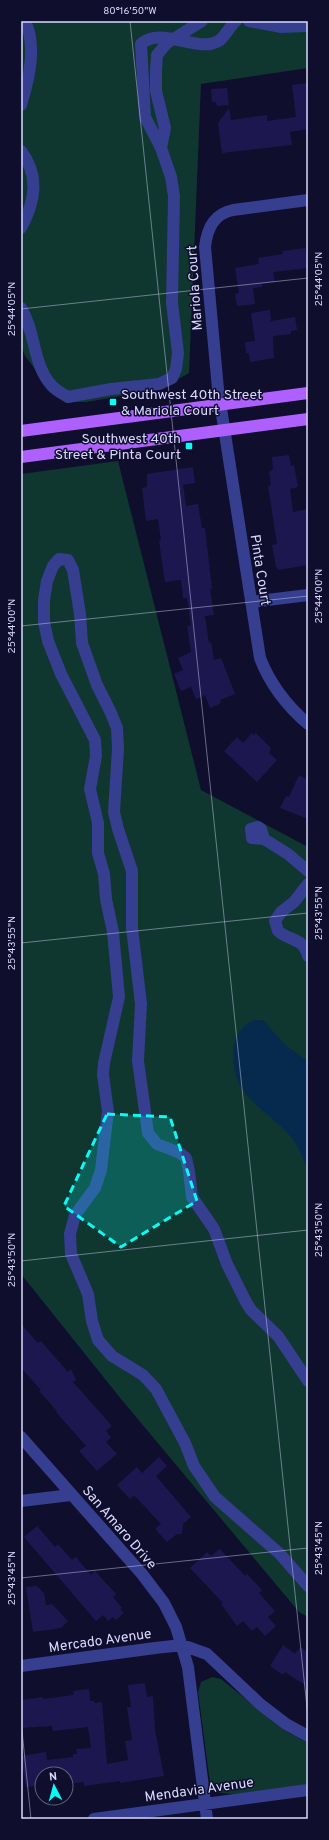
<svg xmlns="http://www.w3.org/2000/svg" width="329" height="1840" viewBox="0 0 329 1840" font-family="Overpass,sans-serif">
	<rect width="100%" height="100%" fill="#0f0e2c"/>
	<path fill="#103630" d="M21,21H308V68L201,84L189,373L161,389L87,402H68L54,394L25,356L21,345Z
		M118,461L201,790L308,847V1617L299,1612L121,1399L21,1274V474Z
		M212,1677L221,1679L284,1730L308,1743V1785C291,1787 227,1799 215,1791C213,1789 211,1785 210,1783L198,1692L201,1682Z"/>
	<path fill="#052a4e" d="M255,1020H263L284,1044L308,1061V1168C302,1157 298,1145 290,1136C270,1112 237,1099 234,1065C233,1057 233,1048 235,1041C239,1031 245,1023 255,1020Z"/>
	<path fill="#1c184f" d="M308,83V129L290,132L292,145L222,153L218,123L229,108L231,120L267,115V121L296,117L292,85Z
		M227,88L229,105L217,106L216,102H212L211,89Z
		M305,248L306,254H308V268L273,272L275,282L262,284V287L253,288L255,304L237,306L235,294L239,293L235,268L259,264L258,258L283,254L282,251Z
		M270,310L271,321L295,317L297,330L291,331V334L273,336L274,358L250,362L249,353H246L245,342L255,341L251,313Z
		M289,455L291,466L294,465L298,487L290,489L293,512L308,509V565L278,570L277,567H276L272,545L277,544L268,486L271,485L269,472L273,469L272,457Z
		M193,467L195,483L183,485L186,506L198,504L202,528H205L212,589H210L214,615L205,616L209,643L211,642L214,660L221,658L235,694L220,700L221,703L210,708L205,695L196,699L191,687L181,691L174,674L183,670L178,658L191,652L187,626H191L187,598H183L181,580L165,582L159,541L161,540L158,519L146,521L142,488L147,487V474Z
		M252,733L254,735L256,733L271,748L269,753L277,760L257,782L224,751L237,737L243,743Z
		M299,775L308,780V819L280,808L286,796L289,797Z
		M21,1324L38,1343L41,1341L68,1372L71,1369L76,1380L73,1382L112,1426L106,1431L111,1437L106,1442L117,1454L97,1471L79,1451L86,1446L56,1412L57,1411L39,1391L41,1390L21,1368Z
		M159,1457L167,1466L156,1476L191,1517L183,1524L182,1534H177L167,1542L155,1529L161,1524L134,1495L130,1499L117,1485L137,1467L142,1473Z
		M37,1526L55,1547L58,1544L72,1560L76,1557L91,1575L95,1571L116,1594L113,1597L122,1608L120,1609L124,1613L116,1620L113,1617L108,1621L103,1615L96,1621L24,1537Z
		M220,1549L245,1576L247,1574L262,1590L259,1593L275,1611L268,1617L276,1626L265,1636L257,1627L252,1631L243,1621L237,1626L221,1604L223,1603L190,1568L207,1552L211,1556Z
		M37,1586L44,1593L46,1605L52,1604L68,1621L61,1628L33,1632L26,1587Z
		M283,1645L295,1654L300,1647L308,1653V1687L285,1672L283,1675L270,1666Z
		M145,1683L147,1697L153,1696L155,1730L164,1776L120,1783V1781L84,1786V1782L66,1784V1774H42V1785L26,1787L21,1756L46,1752L47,1760L73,1757V1754H77L76,1749L91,1748L88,1727L53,1731L52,1726L21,1728V1700L43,1697V1699L74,1695L73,1691L89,1689L90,1701H94V1703L102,1702L107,1764L128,1760L125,1741L132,1740L127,1707H131L128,1685Z"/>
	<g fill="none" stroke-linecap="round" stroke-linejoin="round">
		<path stroke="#353e8f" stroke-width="12" d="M249,21L281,27L308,26
			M21,105C29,79 37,46 25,21
			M161,148L145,117L141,44C162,25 199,55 220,40C225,36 230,26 236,21
			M21,151C40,176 35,202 21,228
			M308,200L233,210C214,214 207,228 205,247L218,389L260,658C270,684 287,706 308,724
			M21,308C36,332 32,364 52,386C57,391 63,394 68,397L111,389L159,384L172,378L176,369L178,353L172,303L174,196L171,177L161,148L165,128L156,91V71L157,55L167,43L202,21
			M251,602L308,595
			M264,839L261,829L258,827L251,829L252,838L264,839L288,854L308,871
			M308,884L294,902L281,912L275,921L278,931C291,942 303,937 308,956
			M308,1381L278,1336L251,1310L246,1302L227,1264L214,1229L192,1197L189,1171L186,1158L180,1153L157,1144L148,1133L138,1061L141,1004L132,928V871L118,829L114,812L118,749L117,728L111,713L97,685L82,643L80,614L73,570L68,560L59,559L53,566L47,581L44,600V622L48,641L61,674L95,740L96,756L90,789L98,823V853L104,874L106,899L113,932L119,997L104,1063L103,1075L108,1111L101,1170L95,1188L75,1215L70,1234L71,1254L88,1294L92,1321L98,1340L112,1356L143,1375L156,1389L185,1443L194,1466L215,1497L280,1554L308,1586
			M21,1437L142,1574L164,1603L176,1627L188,1667L207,1819
			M21,1501L71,1495
			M21,1666L155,1648L182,1645L207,1654L260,1704L286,1724L308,1736
			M94,1819L308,1790"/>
		<path stroke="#ad60ff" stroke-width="12" d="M21,431L308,393
			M21,457L308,419"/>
	</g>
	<path fill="#05fff5" fill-opacity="0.2" stroke="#05fff5" stroke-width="3" stroke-dasharray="8 5" stroke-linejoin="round" d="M107,1114L170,1117L197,1201L121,1247L64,1206Z"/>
	<path fill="none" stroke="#d9daff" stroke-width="1" stroke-opacity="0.45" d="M130,21L308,1717M21,309L308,278M21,626L308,596M21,943L308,913M21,1261L308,1230M21,1578L308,1548M21,1721L31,1819"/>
	<g fill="#05fff5" stroke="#0f0e2c" stroke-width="1.5">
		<rect x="109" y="398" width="8" height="8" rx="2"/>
		<rect x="185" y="442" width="8" height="8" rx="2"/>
	</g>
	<g text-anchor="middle" stroke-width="3" stroke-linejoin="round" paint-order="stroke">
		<g font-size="14" fill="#d9daff" stroke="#0f0e2c">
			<text transform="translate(194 288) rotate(-94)" y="5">Mariola Court</text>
			<text transform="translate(261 570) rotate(81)" y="5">Pinta Court</text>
			<text transform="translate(120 1527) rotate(49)" y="5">San Amaro Drive</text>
			<text transform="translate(100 1640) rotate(-8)" y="5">Mercado Avenue</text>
			<text transform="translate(199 1789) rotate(-8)" y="5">Mendavia Avenue</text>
		</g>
		<g font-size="14" fill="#d9daff" stroke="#0f0e2c" text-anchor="start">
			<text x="121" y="399">Southwest 40th Street<tspan x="121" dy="16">&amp; Mariola Court</tspan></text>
			<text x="181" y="443" text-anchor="end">Southwest 40th<tspan x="181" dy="16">Street &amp; Pinta Court</tspan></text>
		</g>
	</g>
	<rect width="329" height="1840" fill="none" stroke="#0f0e2c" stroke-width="44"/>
	<g transform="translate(54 1786) rotate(354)"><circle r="19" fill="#0f0e2c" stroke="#606080"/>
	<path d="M0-3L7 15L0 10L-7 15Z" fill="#05fff5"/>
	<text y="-6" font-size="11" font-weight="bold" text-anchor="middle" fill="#d9daff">N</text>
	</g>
	<rect x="22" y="22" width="285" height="1796" fill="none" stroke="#d9daff" stroke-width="1.5"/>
	<g font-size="10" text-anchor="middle" fill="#d9daff">
		<text x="130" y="14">80°16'50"W</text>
		<text transform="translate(318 279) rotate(-90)" y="4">25°44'05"N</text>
		<text transform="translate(11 309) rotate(-90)" y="4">25°44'05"N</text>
		<text transform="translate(318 596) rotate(-90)" y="4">25°44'00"N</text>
		<text transform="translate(11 626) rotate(-90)" y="4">25°44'00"N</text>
		<text transform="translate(318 913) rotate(-90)" y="4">25°43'55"N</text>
		<text transform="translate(11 943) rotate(-90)" y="4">25°43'55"N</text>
		<text transform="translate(318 1230) rotate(-90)" y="4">25°43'50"N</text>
		<text transform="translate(11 1260) rotate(-90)" y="4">25°43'50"N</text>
		<text transform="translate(318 1548) rotate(-90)" y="4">25°43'45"N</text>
		<text transform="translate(11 1578) rotate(-90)" y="4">25°43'45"N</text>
	</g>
</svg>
